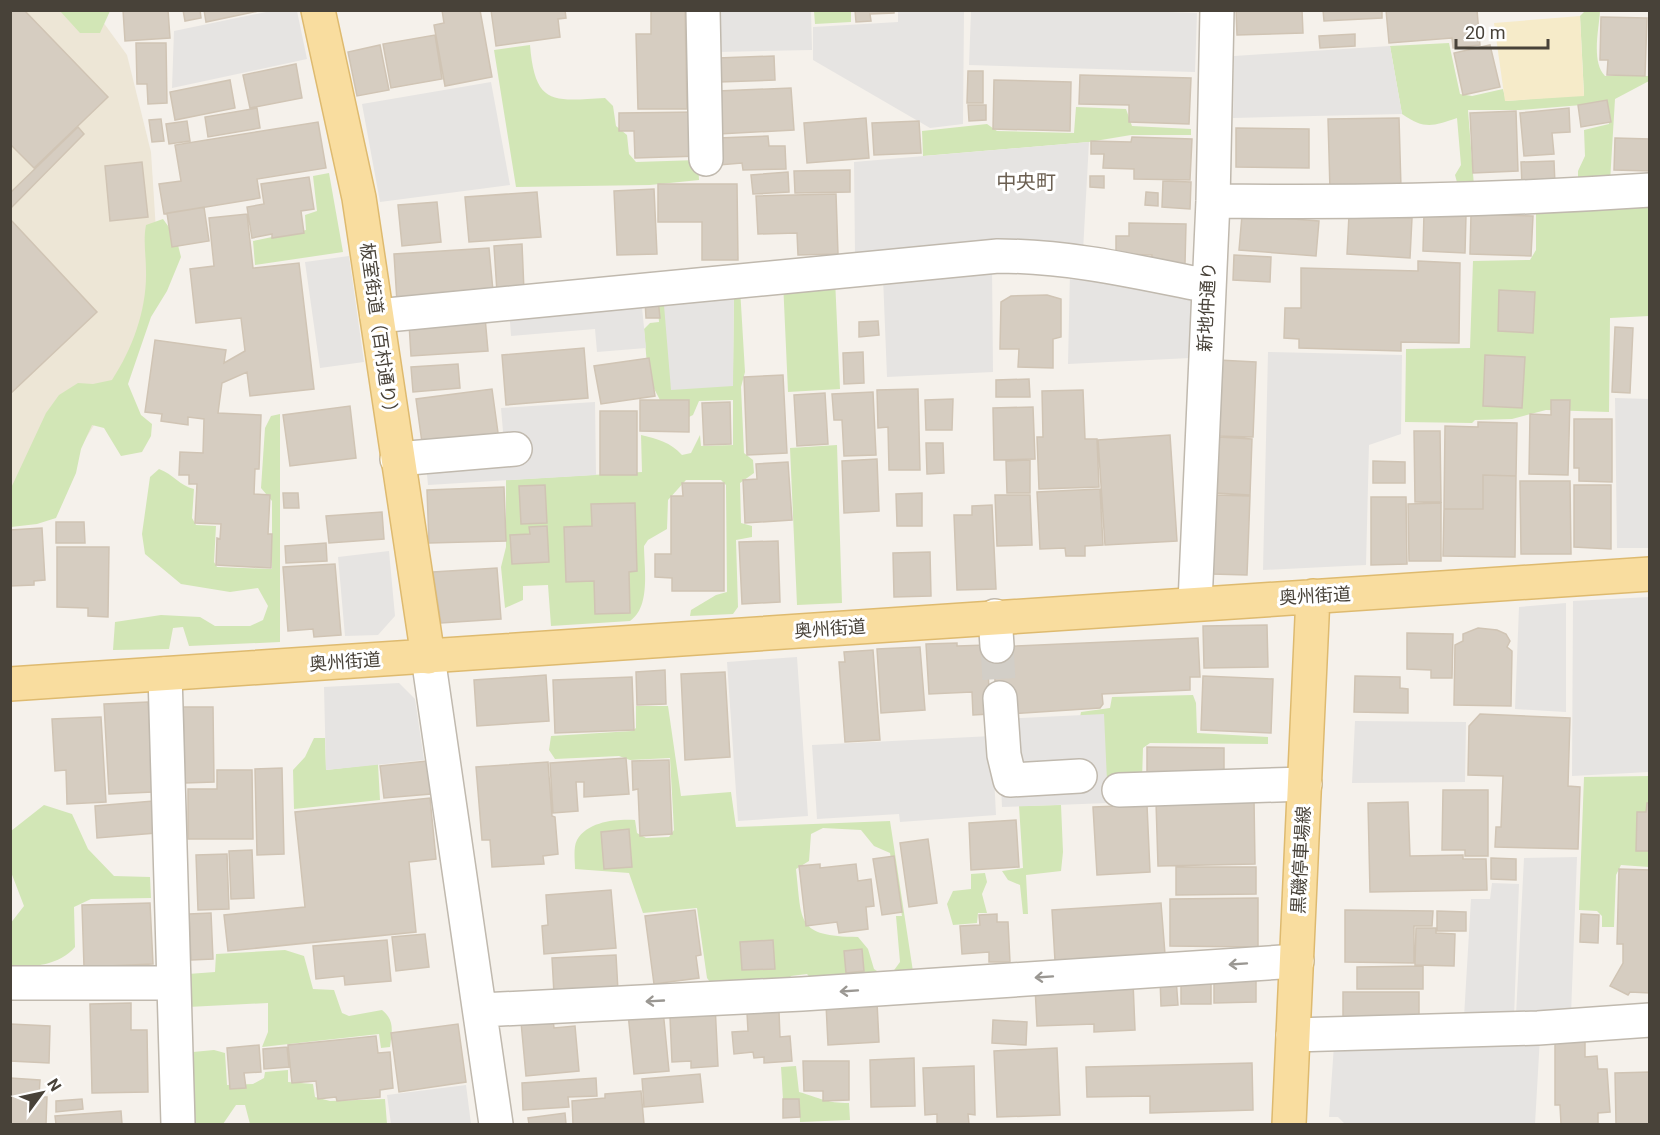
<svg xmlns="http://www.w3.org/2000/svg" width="1660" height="1135" viewBox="0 0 1660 1135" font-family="Roboto,'Noto Sans JP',sans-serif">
	<rect width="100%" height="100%" fill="#f5f1eb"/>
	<path fill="#ede6d6" d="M10,11H95L127,55L151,152L157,246L131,365L38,516L10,520Z"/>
	<path fill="#d2e6b6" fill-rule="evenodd" d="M60,11H110L100,33H80Z
		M814,11H851V22L815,24Z
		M1600,11C1599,29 1591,62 1605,76H1649V81L1615,99L1610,182L1578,183V171L1585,156L1584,130L1609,124L1606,103L1520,110H1468L1474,186H1458L1455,175L1461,165L1457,118C1433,126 1425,130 1402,114L1390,46L1449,43L1460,94L1472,96L1503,89L1506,101L1584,95L1580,16L1584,12Z
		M530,45C535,106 553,101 605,98L613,106L616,126L627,135L629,154L636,162L698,160L699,180L650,185L516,187L494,50Z
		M1076,107L1126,109L1132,126L1191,129V135H1131L1089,142L923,156L922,131L987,124L997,131L1074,133Z
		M329,173L343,252L255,265L253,241L306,230L305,215L317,211L313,176Z
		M1649,198V316L1610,318L1609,412L1546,410L1512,419L1475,420L1472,423L1405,422L1406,349L1470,348L1473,261L1530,260L1536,250V207Z
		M163,219L176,237L181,257L167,291L151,317L128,384L141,415L152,424L151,436L142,452L121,456L104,428L92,425L81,449L76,473L56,518L37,524L11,527V488L46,413L59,395L78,383L93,384L112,380C133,348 147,309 146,271C146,255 143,241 146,225Z
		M835,279L840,389L788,392L783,281Z
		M740,288L745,372L741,387L744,453L753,460L754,473L740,483L741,523L752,526V537L736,540L738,607L733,614L690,616L691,610L716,595L727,592L726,485L721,480H686L668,500L667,529L648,540L644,546C644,568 651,607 630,621L551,626L548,585L523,586V600L505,608L501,567L506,547V480L642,472L641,435C658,439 670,442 682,455L691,453L700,435L701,446L733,445V400L699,401L693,415L689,417V400H660L648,377L644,329L650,323L659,322L657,293L733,372L734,289Z
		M280,414V642L189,646L183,627L173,628L169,649L113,650L115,622L161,615L200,617L215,626H250L263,620L268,606L258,588L230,592L181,584L145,554L142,534L150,477L159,469C173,474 180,486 194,489L192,518L196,525L216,526L214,562L217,567L272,569V501L261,488L265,428L271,416Z
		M837,445L842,603L797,605L790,448Z
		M1193,695L1196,703L1197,733L1268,737V744L1150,743L1143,748L1142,780L1098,782L1077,733L1081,712L1110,708L1112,697Z
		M636,706H668L681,796L731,792L736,827L890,821L914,978L816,984L807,974L791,976L785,985L713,986L707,978L697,908L643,913L629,873L575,869C575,861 573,847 577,840C588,821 617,819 635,820L637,833L646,838L669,837L674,830L670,758L630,760L619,756L555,759L549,750L551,736L632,731L636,728ZM823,828L861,830L874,846L890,853L902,916H896L900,962L892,973H880L874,969L868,949L858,937C796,936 802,923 796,869L809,861L811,834Z
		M314,738H325L326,770L378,764L380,800L294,809L293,770L305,757Z
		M1649,776V867L1621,865L1616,875L1614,927H1602V916L1597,911L1579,910L1584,777Z
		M44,805L72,814L88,849L114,876L150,877L151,898L91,899L74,907L75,947C60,965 33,967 11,968L10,924L24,906L11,872V831Z
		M1061,805L1063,852L1061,871L1026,875L1028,914H1023L1020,885L1008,880L1002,871L1023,868L1019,806Z
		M985,873L987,882L982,894L987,913H978L977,923L953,925L947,904L953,891L971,889V874Z
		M285,950L304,956L313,989L334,990L342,1013L349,1016L382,1010C395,1020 392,1032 390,1047L381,1048L379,1034L262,1047L268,1032V1003L188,1007V974L215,972L216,954Z
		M214,1050L225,1053L227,1085L253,1084L264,1078L265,1072L288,1070V1082L313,1084L315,1097L330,1101L385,1099L387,1124H250L245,1105H236L223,1124H194L193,1052Z
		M796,1066L799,1092C820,1098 826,1103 849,1103L850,1120L800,1122L799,1099H783L781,1067Z"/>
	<path fill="#f6ebc9" d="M1580,16L1584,96L1505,101L1494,23Z"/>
	<path fill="#e6e4e2" d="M276,10L297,11L307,59L172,88L174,31Z
		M717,11H811L812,50L717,52Z
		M898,11H964L963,124L930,128L813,60V27L898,22Z
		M1139,11L1197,13L1195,72L969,65L971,11Z
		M1390,46L1402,114L1233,118L1234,56Z
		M491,82L510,185L380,202L362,104Z
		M1089,142L1083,251L855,254L854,162Z
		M349,256L364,362L320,368L305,262Z
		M992,267L993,372L887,377L883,277Z
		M1070,272L1194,294L1190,358L1068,364Z
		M734,289L733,386L671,390L663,293Z
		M641,297L646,348L597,352L595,329L511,336L509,307Z
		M1268,352L1402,355L1401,434L1369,445L1366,565L1263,570Z
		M1615,398L1649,399V548H1617Z
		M595,402L596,475L428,485L425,453L504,443L501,408Z
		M389,551L395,616L378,635L345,636L338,557Z
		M1649,597V772L1572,776L1573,601Z
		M1566,603V712L1515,709L1519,607Z
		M797,657L808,816L738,821L727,662Z
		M399,683L415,699L424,760L326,770L324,687Z
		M1104,714L1108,803L1002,807L998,719Z
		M1355,721L1466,722L1465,782L1352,783Z
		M992,736L996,815L900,822L899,814L817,819L812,745Z
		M1577,857L1571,1014L1516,1015L1524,858Z
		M1492,883L1519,884L1514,1017H1464L1471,899H1490Z
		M1540,1037L1535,1124H1345L1338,1117H1329L1334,1045Z
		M466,1085L471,1124H391L387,1095Z"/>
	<path fill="#d6cdc1" stroke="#d0c4b4" stroke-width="1.5" d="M10,10H24L108,97L34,168L10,144Z
		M123,10H168L170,38L125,41Z
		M183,10H200L201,18L185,21Z
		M204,10H263L206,22Z
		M442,10H480L492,77L445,86L434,25L444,23Z
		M491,10H565L566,18L558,19L560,37L496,46Z
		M651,10H685L687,109H638L636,34H651Z
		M855,10H894V13L870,14L871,21L856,22Z
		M1236,10H1302L1303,33L1237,35Z
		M1323,10H1382V18L1324,21Z
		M1386,10H1477L1480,45L1453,48L1452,38L1389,43Z
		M1601,17L1647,18L1645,76L1607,75L1608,60H1600Z
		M1355,34V46L1320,48L1319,36Z
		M435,35L442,79L391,88L383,44Z
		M136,43H166L167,103L148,104L147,84H137Z
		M380,45L389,90L357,96L348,52Z
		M1490,45L1500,87L1463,95L1454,53Z
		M774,56L775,80L719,82L718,58Z
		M296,64L302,98L250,108L243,75Z
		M968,71H983V103H967Z
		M1080,75L1191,78L1189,124L1129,122V105L1079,104Z
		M230,80L235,108L175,120L170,92Z
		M994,80L1071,82L1070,131L993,129Z
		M791,88L794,130L719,134L718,91Z
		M1607,100L1611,122L1581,127L1578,105Z
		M968,105H986V120L969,121Z
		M257,108L260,128L208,137L205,117Z
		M1569,108L1570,132L1552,133L1554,154L1524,156L1520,113Z
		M1516,111L1518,171L1473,173L1470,113Z
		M698,112L700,156L635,158L634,131H619V113Z
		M866,118L869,158L807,163L804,123Z
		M1399,118L1401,188L1330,190L1328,119Z
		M161,119L164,141L152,142L149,120Z
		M187,121L190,141L169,144L166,124Z
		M919,121L921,153L874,155L872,123Z
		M318,122L326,168L257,179L260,198L164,214L159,184L181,181L175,145Z
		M78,127L84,134L10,209V193Z
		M1236,128L1309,129V168L1236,167Z
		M768,136L769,146H785L786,169L743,170L742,163L719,165L718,138Z
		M1132,137L1192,139L1190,180L1134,179V169L1103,168L1104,154H1091V141L1131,142Z
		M1615,138L1650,139V171L1614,170Z
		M1554,161L1555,185H1522L1521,162Z
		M142,162L148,217L110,221L105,166Z
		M850,170V192L795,193L794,171Z
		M788,172L789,192L753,194L751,175Z
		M1090,176H1104V188L1090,187Z
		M309,177L314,209L301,211L304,233L272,238V234L252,238L247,207L264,204L261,184Z
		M1163,181L1191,182L1190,209L1162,207Z
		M658,184H737L738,260H702V222H658Z
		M654,189L657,254L617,255L614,191Z
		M537,192L541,237L469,242L465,197Z
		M1146,192L1158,193V206L1145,205Z
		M836,194L838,254L798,255L797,233L758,234L756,196Z
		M437,202L441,242L402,246L398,205Z
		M204,207L209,241L172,247L167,213Z
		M1424,213L1466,215L1465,253L1423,251Z
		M247,214L253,268L299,263L314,389L250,396L247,372L222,383L218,413L261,415L259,469H255L254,494L270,495L268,534H272L271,568L216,565L217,538L220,539L221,524L195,523L197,484H189V475H179L180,452L203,453L204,419L188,417V425L161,421L162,414L145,412L155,340L226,350L224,363L245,351L241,318L196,323L190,269L214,266L209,218Z
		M1471,214L1533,216L1531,256L1470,254Z
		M1242,215L1319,221L1316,256L1239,250Z
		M1349,215L1412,218L1410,258L1347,254Z
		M10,219L97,312L10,394Z
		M1129,223L1186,224L1185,264L1151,263L1152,255L1116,254V236H1129Z
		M522,244L524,291L497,292L494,246Z
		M489,248L493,291L397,302L394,254Z
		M1234,255L1271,257L1270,282L1233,280Z
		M1418,261L1460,263L1459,343L1401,342V351L1299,348V339L1284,338L1285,308H1301V268L1418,271Z
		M1499,290L1535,292L1533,333L1498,331Z
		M1047,295L1061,299V337L1053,339V368L1018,367L1019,349H1000L1001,302L1011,296Z
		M658,299L660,318H646L645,300Z
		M485,317L488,351L411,356L409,323Z
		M878,321L879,335L859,337V322Z
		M1615,327L1633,328L1630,393L1612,392Z
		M584,348L588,398L506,405L502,355Z
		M863,352L864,383L844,384L843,353Z
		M1485,355L1525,357L1522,408L1483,406Z
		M649,358L655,396L601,404L594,366Z
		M1218,360L1256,362L1253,437L1215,436Z
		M458,364L460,388L413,392L411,367Z
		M783,375L787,453L747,455L744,377Z
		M1029,379L1030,397H996V380Z
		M492,389L499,440L423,450L416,399Z
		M918,389L920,470H889L888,427L878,428L877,390Z
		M1083,390L1085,439H1097L1099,487L1039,489L1037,437H1043L1042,391Z
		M873,392L876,455L844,456L842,420H834L832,394Z
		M825,393L828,444L797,446L794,395Z
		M953,399L952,430H926L925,400Z
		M640,400H689V432L640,431Z
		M1551,400H1570L1568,475L1529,474L1530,414L1551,415Z
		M730,402L731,444L704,445L702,403Z
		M350,406L356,458L290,466L283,415Z
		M1033,407L1035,459L994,460L993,408Z
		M600,411H637V475H600Z
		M1574,419H1612V482L1579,481V468H1574Z
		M1478,422L1517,423L1516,476L1483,475V509H1444L1445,426L1478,427Z
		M1414,431H1440L1441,502H1415Z
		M1170,435L1177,541L1105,545L1098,440Z
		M1218,437L1252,439L1250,495L1215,493Z
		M926,443H943L944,473L927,474Z
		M877,459L879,511L844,513L842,461Z
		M1030,460V493H1007L1006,461Z
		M1373,461L1405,462V483H1373Z
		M788,462L792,520L745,523L743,480L757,479L756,464Z
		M1483,475L1516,476L1515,557L1443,556L1444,509H1483Z
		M1520,481H1570L1571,554H1521Z
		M682,483H724V591H672V578L655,577V554H671V496H683Z
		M545,485L547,523L521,524L519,486Z
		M1574,485H1611V549L1574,547Z
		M504,487L506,541L429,543L427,490Z
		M1100,489L1103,545L1085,546V556H1066L1065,548L1040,549L1037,492Z
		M283,493H298L299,508H284Z
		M922,493V526H897L896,494Z
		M995,495H1030L1032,545L997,546Z
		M1215,495L1250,496L1247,575L1212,574Z
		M1371,497H1406L1407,564L1371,565Z
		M635,503L637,571L629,572L630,613L595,614L594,581L566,582L564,527L592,526L591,504Z
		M1441,503V561H1409L1408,504Z
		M992,505L996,589L957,590L954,515H972V506Z
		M382,512L384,539L329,543L326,516Z
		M56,522H84L85,543H56Z
		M547,526L549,562L512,564L510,535L530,534L529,527Z
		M42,528L45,580L34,581V585L10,586V530Z
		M778,541L780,602L742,604L739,542Z
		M326,543L327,561L286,563L285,546Z
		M57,547H109L108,617L88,616V608L57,607Z
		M930,552L931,596L894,597L893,553Z
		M335,564L341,635L314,637L313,629L288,631L283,567Z
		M497,568L501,619L441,623L433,572Z
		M1267,625L1268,667L1204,668L1203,626Z
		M1478,628L1497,630L1506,634L1510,641L1507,647L1512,651L1511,706L1454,705L1455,645L1463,641V634Z
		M1407,633L1453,634L1452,678H1431V670L1407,669Z
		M1198,638L1200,677H1190V690L1102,694L1103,704L1100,708L1008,714L996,698L993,647Z
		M957,643V646L987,645L990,714L973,715L972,692L929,694L926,644Z
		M920,647L925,710L881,713L877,649Z
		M873,650L880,740L845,742L839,662H845L844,652Z
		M665,670L666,704L637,705L636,672Z
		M725,672L730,757L685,760L681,674Z
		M546,675L549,721L477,726L474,680Z
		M1203,676L1273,679L1271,733L1201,730Z
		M1355,676L1400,677V688L1408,689V713L1354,712Z
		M632,677L634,730L555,733L553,680Z
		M148,702L153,792L109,794L104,704Z
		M183,707H213L214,782L185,783Z
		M1480,714L1570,718L1568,786L1580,787L1578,849L1495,847L1496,827H1501L1503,776L1468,775L1469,726Z
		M101,717L106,802L67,804L66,770L55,771L52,719Z
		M1147,747L1224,748V772L1147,774Z
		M626,758L629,794L584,797V782H576L578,811L553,813L550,763Z
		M669,760L672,834L640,836L638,789L633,790L632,761Z
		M427,761L431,794L384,798L380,766Z
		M548,762L552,816L555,817L558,854L543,856L544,864L492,867L490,840H482L476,767Z
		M282,768L284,854L257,855L255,769Z
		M217,770H252L253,839H188V789H217Z
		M1443,790H1488V856H1465V850H1442Z
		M430,798L436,859L409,862L416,932L228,951L224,915L305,907L295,812Z
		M1254,799L1255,864L1158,866L1156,802Z
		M153,801L156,833L97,838L95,806Z
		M1408,802L1410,856L1463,855V859H1486L1487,890L1370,892L1368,803Z
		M1647,803H1650V851H1636L1637,812H1646Z
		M1147,805L1150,872L1097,875L1093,807Z
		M1016,820L1019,867L971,870L969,823Z
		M629,829L632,867L604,869L601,832Z
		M928,839L937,903L909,907L900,843Z
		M252,850L254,898L231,899L229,851Z
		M227,854L229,909L198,910L196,855Z
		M894,856L902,912L882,915L873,859Z
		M1491,858L1516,859V880L1491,879Z
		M820,864V868L856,864L858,881L871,879L874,906L866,907L868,929L839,933L837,922L806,926L799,866Z
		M1176,867H1256V894L1176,895Z
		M1619,869L1650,870V993L1630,992L1628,995L1610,986L1623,963V944H1617Z
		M611,890L616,948L544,954L542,926L548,925L546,895Z
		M1258,898V947L1170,946V899Z
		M150,903L153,964L84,967L82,905Z
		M1161,903L1165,954L1055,961L1052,910Z
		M695,910L701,955L696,956L699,978L654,984L645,916Z
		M1345,910L1433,911L1432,926H1414V963L1345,962Z
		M1437,911L1466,912V931H1437Z
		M211,913L213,959L191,960L189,914Z
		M997,914V922H1008L1010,962H989V952L962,954L960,926L980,925L979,915Z
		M1581,914L1599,915L1598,943L1580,942Z
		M1416,928H1436V933L1455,934L1454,966L1415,965Z
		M425,934L429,967L396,971L392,937Z
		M387,940L391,981L345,985L344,976L316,979L313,946Z
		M773,940L775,969L742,970L740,942Z
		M862,949L864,971L846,973L844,951Z
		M616,955L618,991L554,994L552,958Z
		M1423,966V989H1357V967Z
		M1214,973H1256V1002L1214,1003Z
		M1211,977V1004H1181V978Z
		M1160,978H1176L1178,1005L1161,1006Z
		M1133,982L1135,1030L1094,1032V1024L1037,1026L1035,986Z
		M1343,992H1419V1019H1343Z
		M877,1002L879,1042L828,1045L826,1004Z
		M131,1003V1030H147L148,1092L92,1093L90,1004Z
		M715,1004L718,1066L691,1068V1061L672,1062L670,1017Z
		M663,1010L669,1071L634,1074L628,1013Z
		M779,1012L780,1037L790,1036L792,1061L764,1063V1057L754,1058L753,1052L734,1054L732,1032L748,1031L747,1013Z
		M553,1019L554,1028L575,1026L579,1071L526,1076L521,1022Z
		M993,1020L1027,1022L1026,1045L992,1043Z
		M10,1024L50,1026L49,1063L10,1061Z
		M458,1024L466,1082L399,1092L391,1033Z
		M376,1036L378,1053L390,1052L393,1088L380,1090V1097L337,1101L336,1097L318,1099L316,1081L292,1083L288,1045Z
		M1585,1036V1057L1597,1056L1598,1069H1607L1610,1112L1598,1113V1124H1561L1560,1105H1555V1038Z
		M259,1045L261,1072L244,1073L246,1088L230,1089L227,1048Z
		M287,1047L289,1067L264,1069L263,1049Z
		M1057,1048L1060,1115L997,1117L994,1051Z
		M914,1058L915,1106L871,1107L870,1060Z
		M803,1061H849V1100L823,1101V1091H804Z
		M1252,1063L1253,1110L1150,1113V1096L1087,1097L1086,1067Z
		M974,1066L975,1115L968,1114L969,1124H937V1114L925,1115L923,1068Z
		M1650,1072V1124H1616L1615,1073Z
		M700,1074L703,1102L644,1107L642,1079Z
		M10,1078L40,1080L39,1097H47L46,1124H10Z
		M596,1078L597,1096L568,1097L569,1107L523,1110L522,1083Z
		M641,1091L644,1124H573L572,1101L605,1098V1094Z
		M82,1099L83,1109L56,1112V1101Z
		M783,1099H799L800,1117L783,1118Z
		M121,1111L122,1124H56L55,1116Z
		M565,1113L566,1124H529L528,1118Z"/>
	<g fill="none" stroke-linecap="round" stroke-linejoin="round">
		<path stroke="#d2cec7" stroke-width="33" stroke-dasharray="33 16" stroke-linecap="butt" d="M997,646L1000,698"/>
		<defs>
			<path id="minor" d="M703,10L706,159
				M1213,201C1359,203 1504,200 1650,190
				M377,316L998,256C1070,256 1138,272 1208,286
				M397,459L515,449
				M1195,603L1213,201L1217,10
				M995,616L997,646
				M428,657L496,1124
				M165,674L178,1124
				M1000,698L1004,755L1010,780L1080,776
				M1119,790L1305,784
				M10,983H173
				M481,1010L802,994L1297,961
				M1293,1035L1538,1028L1650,1020"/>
			<path id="major" d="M318,10L359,198L428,657
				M10,684L1650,574
				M1289,1124L1313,596"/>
		</defs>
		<use href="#minor" stroke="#c0b9ae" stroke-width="36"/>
		<use href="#major" stroke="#deba6f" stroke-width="36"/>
		<use href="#minor" stroke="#fff" stroke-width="33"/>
		<use href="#major" stroke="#f9dd9f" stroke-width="33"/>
	</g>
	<defs><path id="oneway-shaft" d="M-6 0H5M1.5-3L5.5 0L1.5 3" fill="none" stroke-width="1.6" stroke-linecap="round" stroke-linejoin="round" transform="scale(1.5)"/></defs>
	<g stroke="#9a9792">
		<use href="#oneway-shaft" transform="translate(1238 964) rotate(176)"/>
		<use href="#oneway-shaft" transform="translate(1044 977) rotate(176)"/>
		<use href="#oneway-shaft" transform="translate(849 991) rotate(176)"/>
		<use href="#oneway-shaft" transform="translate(655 1001) rotate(177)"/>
	</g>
	<g text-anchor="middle" stroke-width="6" stroke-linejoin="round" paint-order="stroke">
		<g font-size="18" fill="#484239" stroke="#fff">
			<text transform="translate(1207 307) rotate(-87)" y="6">新地仲通り</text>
			<text transform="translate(379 332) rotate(82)" y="6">板室街道（百村通り）</text>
			<text transform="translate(1315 596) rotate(-3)" y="6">奥州街道</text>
			<text transform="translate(830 629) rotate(-4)" y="6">奥州街道</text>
			<text transform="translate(345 662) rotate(-4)" y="6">奥州街道</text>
			<text transform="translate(1301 860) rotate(-87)" y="6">黒磯停車場線</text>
		</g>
		<g font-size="20" fill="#6b5f51" stroke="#fff">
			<text x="1026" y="189">中央町</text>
		</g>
	</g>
	<rect width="1660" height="1135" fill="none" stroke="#484239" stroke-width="24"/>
	<g transform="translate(42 1093) rotate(57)" stroke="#ffffff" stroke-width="4.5" paint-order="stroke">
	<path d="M0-4.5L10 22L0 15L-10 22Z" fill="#484239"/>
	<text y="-9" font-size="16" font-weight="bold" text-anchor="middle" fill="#484239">N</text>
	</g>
	<path d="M1456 39v9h92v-9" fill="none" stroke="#484239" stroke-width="3"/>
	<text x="1465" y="39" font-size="18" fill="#484239" stroke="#ffffff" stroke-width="4.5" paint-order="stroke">20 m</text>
</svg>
